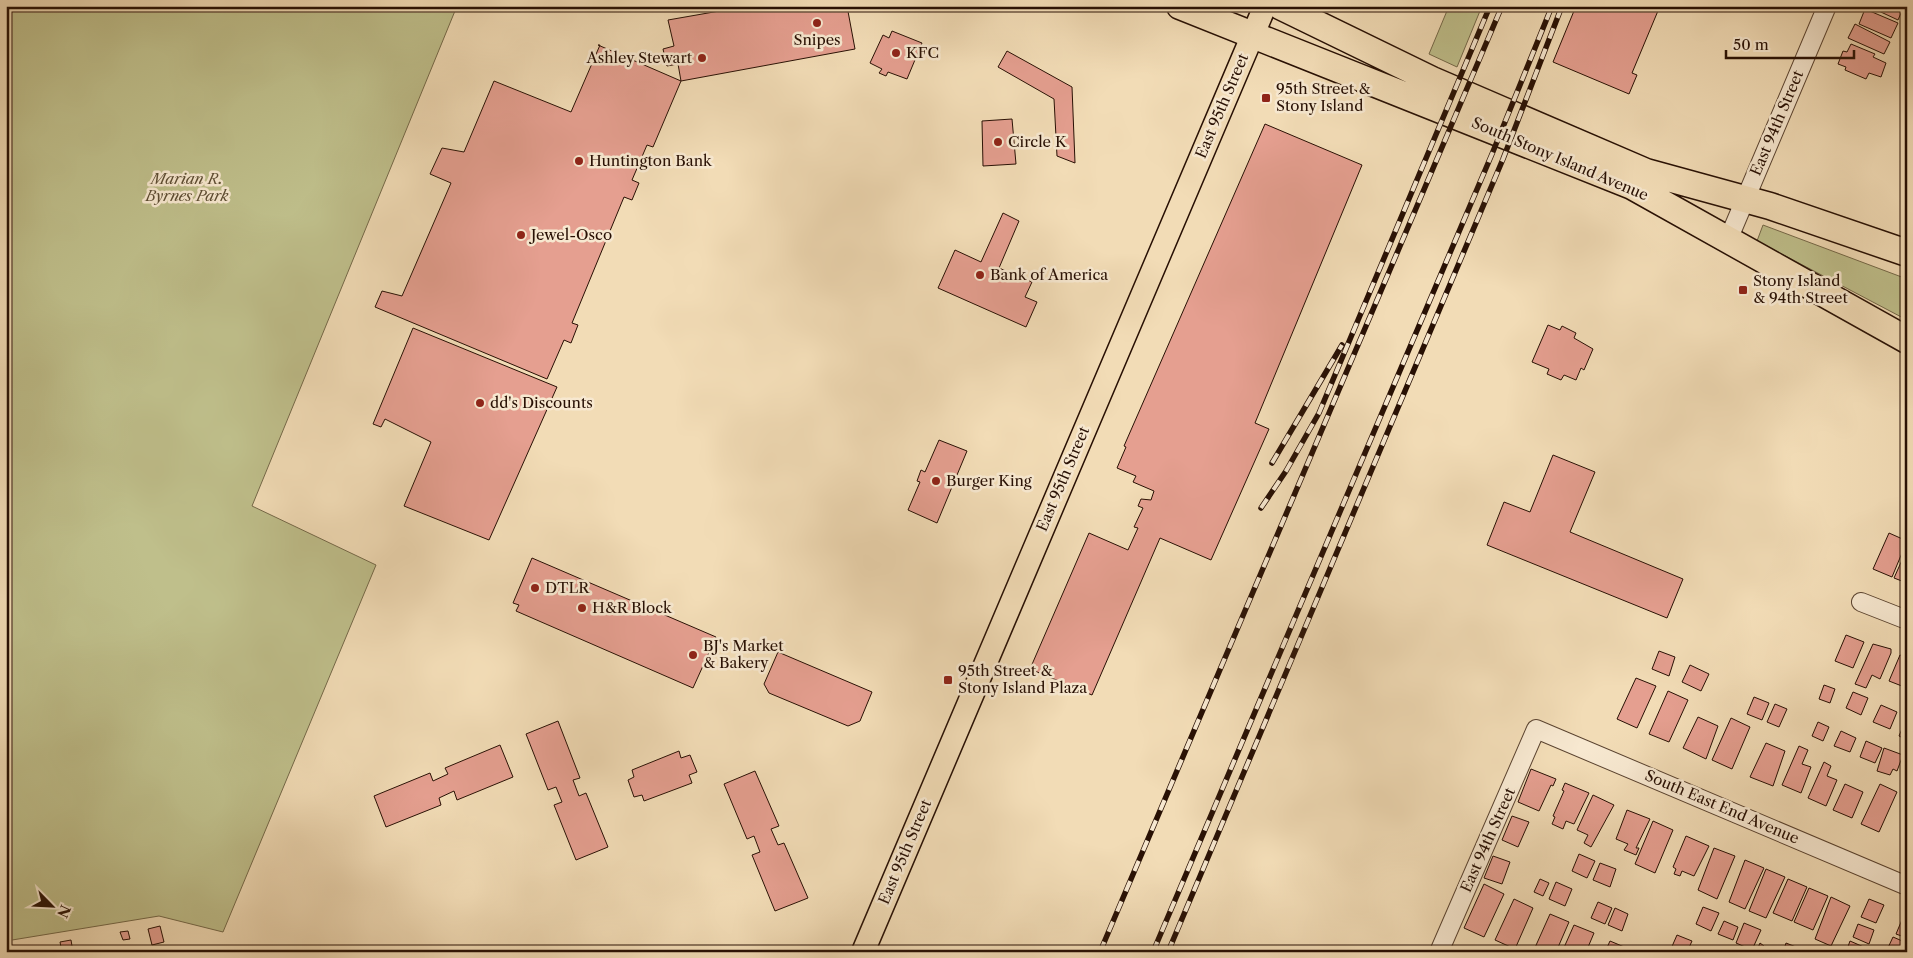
<svg xmlns="http://www.w3.org/2000/svg" width="1913" height="958" viewBox="0 0 1913 958" font-family="'Libre Caslon Text',serif">
	<rect width="100%" height="100%" fill="#f2dcb6"/>
	<filter id="stains"><feTurbulence type="fractalNoise" baseFrequency=".004" numOctaves="4"/><feColorMatrix values="0 0 0 0 .2 0 0 0 0 .09 0 0 0 0 .02 0 0 0 .5 -.17"/></filter>
	<radialGradient id="worn" r=".72"><stop offset=".6" stop-color="#630" stop-opacity="0"/><stop offset="1" stop-color="#630" stop-opacity=".3"/></radialGradient>
	<path fill="#bfbf8b" stroke="#746848" d="M6,6H457L252,506L376,565L223,932L159,916L6,941Z
		M1449,6H1482L1457,67L1429,54Z
		M1763,225L1907,279V320L1757,241Z"/>
	<path fill="#e59f90" stroke="#281004" d="M748,6H847L855,49L681,81L678,64L667,66L663,49L674,46L668,20Z
		M1576,6H1660L1632,73L1637,75L1629,94L1553,62Z
		M1868,6H1907V13L1902,11L1898,20Z
		M1865,9L1898,23L1891,38L1859,24Z
		M1855,24L1890,42L1884,54L1848,38Z
		M892,31L922,43L907,79L888,72L886,76L879,73L882,69L870,63L883,35L889,38Z
		M1851,44L1875,54L1873,57L1886,63L1881,77L1869,73L1866,79L1845,70L1846,67L1838,64L1843,51L1847,52Z
		M598,45L681,81L653,147L647,145L632,180L639,183L632,200L624,197L572,323L578,325L571,343L564,340L547,379L375,307L382,291L402,296L451,183L430,174L442,148L464,152L494,81L571,112L600,45Z
		M1007,51L1072,87L1075,163L1057,156L1054,99L998,67Z
		M1907,75V88L1902,85Z
		M1012,119L1016,164L983,166L982,121Z
		M1265,124L1362,165L1255,423L1269,429L1211,560L1160,538L1092,695L1030,669L1089,533L1128,550L1138,528L1134,527L1143,508L1138,506L1141,499L1151,500L1154,491L1133,482L1136,476L1117,468L1126,447L1124,446Z
		M1003,213L1019,221L999,268L1032,282L1025,297L1037,302L1026,327L938,288L955,250L981,262Z
		M1548,325L1560,330L1562,326L1576,333L1574,338L1593,349L1584,370L1581,368L1576,380L1564,375L1561,380L1547,374L1549,369L1532,362Z
		M413,328L557,387L489,540L404,506L431,442L385,419L381,427L373,424Z
		M939,440L967,451L937,523L908,510L920,482L917,481L921,470L925,472Z
		M1553,455L1595,472L1570,532L1683,579L1667,618L1487,545L1504,502L1530,512Z
		M1889,533L1907,541L1892,577L1873,569Z
		M1907,549V583L1894,578Z
		M532,558L716,637L693,688L516,611L519,605L513,603Z
		M1846,635L1864,642L1853,668L1835,661Z
		M1873,644L1891,649V653L1880,679L1872,675L1866,688L1855,684Z
		M1659,651L1675,657L1669,676L1652,669Z
		M778,652L872,692L860,721L848,726L769,693L764,684Z
		M1900,655L1907,657V688L1889,681Z
		M1690,665L1709,674L1701,691L1682,682Z
		M1636,678L1656,686L1637,728L1617,719Z
		M1824,685L1835,689L1830,703L1819,699Z
		M1668,691L1688,700L1669,742L1649,734Z
		M1853,692L1868,698L1861,715L1846,708Z
		M1754,697L1769,703L1762,720L1747,714Z
		M1775,704L1787,709L1779,727L1767,722Z
		M1881,705L1897,712L1890,729L1873,722Z
		M1698,717L1718,726L1706,759L1683,748Z
		M1907,717V740L1899,736Z
		M1731,718L1750,727L1732,769L1712,760Z
		M558,721L580,778L573,780L579,796L586,793L608,847L576,860L554,805L562,802L556,787L548,790L526,734Z
		M1818,722L1829,727L1823,741L1812,736Z
		M1841,731L1856,738L1850,752L1834,746Z
		M1866,741L1882,748L1875,763L1860,757Z
		M1766,743L1785,751L1773,786L1750,777Z
		M500,745L513,777L457,800L454,791L439,798L441,805L386,827L374,796L430,773L433,781L448,774L445,768Z
		M1799,746L1808,750L1802,764L1811,767L1801,793L1782,785Z
		M1884,748L1903,755L1897,771L1893,769L1890,775L1877,771Z
		M679,751L681,758L690,755L697,772L689,775L692,783L644,801L642,795L634,797L628,780L634,777L632,770Z
		M1824,762L1831,766L1827,776L1837,780L1826,806L1808,798Z
		M1531,769L1556,779L1553,786L1551,785L1539,811L1518,802Z
		M755,771L779,826L771,829L778,845L784,843L808,898L775,911L752,855L760,852L754,836L747,839L724,784Z
		M1565,783L1589,793L1574,824L1566,821L1563,829L1552,824L1555,817L1553,816L1564,791L1562,790Z
		M1845,784L1863,792L1852,818L1833,810Z
		M1880,784L1897,792L1879,832L1861,824Z
		M1593,795L1614,805L1591,847L1584,843L1588,835L1577,830Z
		M1627,810L1650,819L1636,848H1639L1636,855L1624,850L1628,844L1616,839Z
		M1512,816L1529,822L1518,847L1502,840Z
		M1653,821L1673,830L1655,873L1635,864Z
		M1686,836L1709,846L1694,876L1682,871L1680,876L1674,874L1676,869L1673,867Z
		M1714,848L1735,856L1717,899L1698,890Z
		M1579,854L1595,861L1587,878L1572,871Z
		M1493,856L1510,862L1502,884L1484,878Z
		M1745,860L1764,868L1745,909L1729,902Z
		M1600,863L1616,869L1610,887L1593,880Z
		M1766,869L1785,877L1766,918L1749,911Z
		M1540,879L1549,883L1543,896L1534,892Z
		M1788,879L1807,887L1792,921L1773,913Z
		M1556,882L1572,889L1565,906L1549,899Z
		M1484,884L1504,894L1484,937L1464,928Z
		M1809,888L1828,896L1813,930L1794,922Z
		M1831,897L1850,906L1831,946L1815,939Z
		M1514,899L1533,908L1515,949L1495,940Z
		M1869,899L1884,905L1876,923L1861,917Z
		M1598,902L1612,908L1605,924L1591,918Z
		M1703,907L1719,913L1711,931L1696,924Z
		M1615,908L1628,914L1622,931L1608,925Z
		M1550,914L1569,922L1556,952H1533Z
		M1904,915L1907,916V938L1896,934Z
		M1724,921L1738,927L1733,940L1718,934Z
		M1744,923L1761,930L1752,950L1736,943Z
		M1858,924L1874,930L1869,944L1853,937Z
		M1574,925L1594,933L1586,952H1562Z
		M160,926L164,942L152,945L148,929Z
		M128,931L130,939L123,940L120,932Z
		M1677,935L1692,941L1687,952L1670,951Z
		M1893,937L1907,943V952H1886Z
		M71,940L73,952H62L60,942Z
		M1610,941L1629,949L1628,952H1605Z
		M1850,941L1866,948L1864,952H1846Z
		M1760,943L1764,946L1762,952L1757,950Z
		M1786,943L1801,949L1800,952H1783Z
		M32,948L33,952H18Z
		M101,948L102,952H84Z"/>
	<g fill="none" stroke-linecap="round" stroke-linejoin="round">
		<defs>
			<path id="minor" d="M1728,240L1827,6
				M1861,602L1907,620
				M1439,952L1536,729L1907,886"/>
			<path id="major" d="M863,952L1265,6"/>
			<path id="highway" d="M1180,6L1632,186L1907,340
				M1280,6L1432,80L1646,172L1770,206L1907,253"/>
		</defs>
		<use href="#minor" stroke="#5a4330" stroke-width="20"/>
		<use href="#major" stroke="#281004" stroke-width="25"/>
		<use href="#highway" stroke="#281004" stroke-width="29"/>
		<use href="#minor" stroke="#f7e8d0" stroke-width="18"/>
		<use href="#major" stroke="#f2dcb6" stroke-width="22"/>
		<use href="#highway" stroke="#f2dcb6" stroke-width="26"/>
		<defs>
			<path id="rail" d="M1272,463L1342,345
				M1261,508L1286,471L1319,413L1490,6
				M1100,952L1502,6
				M1153,952L1492,154L1552,6
				M1168,952L1503,159L1562,6"/>
		</defs>
		<use href="#rail" stroke="#281004" stroke-width="5.5"/>
		<use href="#rail" stroke="#f7e8d0" stroke-width="4" stroke-dasharray="11" stroke-linecap="butt"/>
	</g>
	<g fill="#8f2418" stroke="#f7e8d0" stroke-width="2">
		<circle cx="817" cy="23" r="5"/>
		<circle cx="896" cy="53" r="5"/>
		<circle cx="702" cy="58" r="5"/>
		<rect x="1261" y="93" width="10" height="10" rx="2.5"/>
		<circle cx="998" cy="142" r="5"/>
		<circle cx="579" cy="161" r="5"/>
		<circle cx="521" cy="235" r="5"/>
		<circle cx="980" cy="275" r="5"/>
		<rect x="1738" y="285" width="10" height="10" rx="2.5"/>
		<circle cx="480" cy="403" r="5"/>
		<circle cx="936" cy="481" r="5"/>
		<circle cx="535" cy="588" r="5"/>
		<circle cx="582" cy="608" r="5"/>
		<circle cx="693" cy="655" r="5"/>
		<rect x="943" y="675" width="10" height="10" rx="2.5"/>
	</g>
	<g text-anchor="middle" stroke-width="5" stroke-linejoin="round" paint-order="stroke">
		<g font-size="15" fill="#281004" stroke="#f7e8d0" text-anchor="start">
			<text x="817" y="45" text-anchor="middle">Snipes</text>
			<text x="906" y="58">KFC</text>
			<text x="692" y="63" text-anchor="end">Ashley Stewart</text>
			<text x="1276" y="94">95th Street &amp;<tspan x="1276" dy="17">Stony Island</tspan></text>
			<text x="1008" y="147">Circle K</text>
			<text x="589" y="166">Huntington Bank</text>
			<text x="531" y="240">Jewel-Osco</text>
			<text x="990" y="280">Bank of America</text>
			<text x="1753" y="286">Stony Island<tspan x="1753" dy="17">&amp; 94th Street</tspan></text>
			<text x="490" y="408">dd's Discounts</text>
			<text x="946" y="486">Burger King</text>
			<text x="545" y="593">DTLR</text>
			<text x="592" y="613">H&amp;R Block</text>
			<text x="703" y="651">BJ's Market<tspan x="703" dy="17">&amp; Bakery</tspan></text>
			<text x="958" y="676">95th Street &amp;<tspan x="958" dy="17">Stony Island Plaza</tspan></text>
		</g>
		<g font-size="15" fill="#281004" stroke="#f7e8d0">
			<text transform="translate(1222 106) rotate(-67)" y="5">East 95th Street</text>
			<text transform="translate(1777 123) rotate(-67)" y="5">East 94th Street</text>
			<text transform="translate(1560 159) rotate(23)" y="5">South Stony Island Avenue</text>
			<text transform="translate(1063 479) rotate(-67)" y="5">East 95th Street</text>
			<text transform="translate(1722 807) rotate(23)" y="5">South East End Avenue</text>
			<text transform="translate(1488 840) rotate(-66)" y="5">East 94th Street</text>
			<text transform="translate(905 852) rotate(-67)" y="5">East 95th Street</text>
		</g>
		<g font-size="15" font-style="italic" fill="#5d4d33" stroke="#f7e8d0">
			<text x="187" y="184">Marian R.<tspan x="187" dy="17">Byrnes Park</tspan></text>
		</g>
	</g>
	<rect width="1913" height="958" fill="none" stroke="#f2dcb6" stroke-width="25"/>
	<rect x="8" y="8" width="1898" height="943" fill="none" stroke="#281004" stroke-width="2.5"/>
	<rect x="12" y="12" width="1888" height="933" fill="none" stroke="#281004"/>
	<g transform="translate(52 906) rotate(114)" stroke="#f7e8d0" stroke-width="4" paint-order="stroke">
	<path d="M0-4L9 19L0 12L-9 19Z" fill="#281004"/>
	<text y="-8" font-size="14" font-weight="bold" text-anchor="middle" fill="#281004">N</text>
	</g>
	<path d="M1726 50v8h128v-8" fill="none" stroke="#281004" stroke-width="2.5"/>
	<text x="1733" y="50" font-size="15" fill="#281004" stroke="#f7e8d0" stroke-width="4" paint-order="stroke">50 m</text>
	<rect width="100%" height="100%" filter="url(#stains)"/>
	<rect width="100%" height="100%" fill="url(#worn)"/>
</svg>
